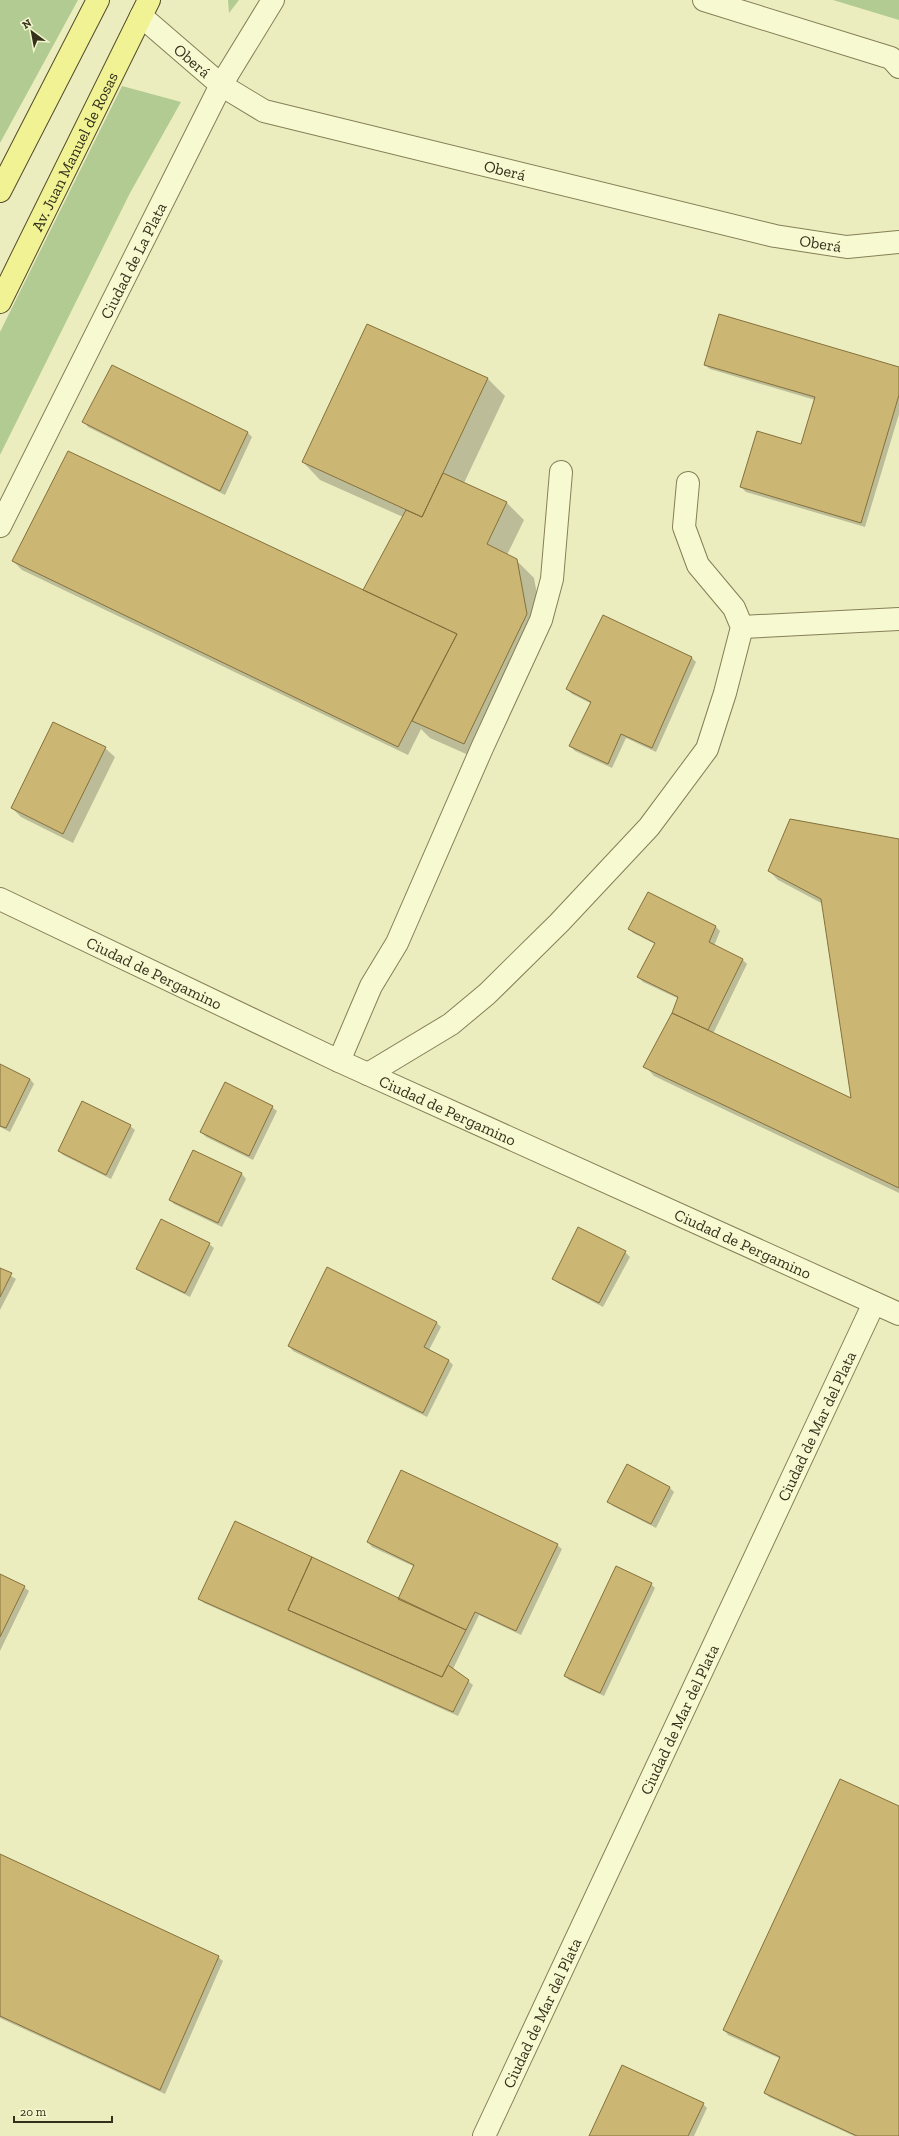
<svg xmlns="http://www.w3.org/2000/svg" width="899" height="2136" viewBox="0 0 899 2136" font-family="'Zilla Slab',serif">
	<rect width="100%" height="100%" fill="#ecedbe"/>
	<path fill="#b1cb92" d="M0,0H78L0,143Z
		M228,0H239L229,13Z
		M833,0H899V20Z
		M122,86L181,102L130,193L0,455V332Z"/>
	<path fill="#0003" d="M367,325L488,379L505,396L464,483L507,503L524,520L507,555L516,560L534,578L544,632L482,761L430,738L421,729L408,755L22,570L13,561L368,593L403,517L320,480L303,462Z
		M705,365L899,368V414L865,527L746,492L741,487L801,445L815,400L710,369Z
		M112,366L248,433L252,437L225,495L88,427L84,422Z
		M603,617L692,658L696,662L656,752L626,738L612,768L575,751L570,746L592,704L572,694L567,689Z
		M105,748L115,757L73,843L21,817L12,808Z
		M899,840V1193L654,1076L645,1066L676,1016L673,1013L679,999L643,982L638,977L655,944L633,933L629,929L649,894L716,927L720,931L714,946L742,959L747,964L713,1034L852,1100L823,904L778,880L769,871Z
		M0,1065L30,1079L34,1084L10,1132L0,1127Z
		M272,1107L277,1111L253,1160L206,1137L201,1132Z
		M130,1126L135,1130L111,1179L63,1155L59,1151Z
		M194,1151L242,1174L246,1179L222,1227L174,1204L170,1199Z
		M209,1244L214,1248L190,1297L142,1273L138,1269Z
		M625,1252L630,1257L603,1307L558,1283L553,1279Z
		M0,1269L16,1279L0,1310Z
		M436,1322L441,1327L429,1350L449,1361L453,1365L427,1417L293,1351L289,1346Z
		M627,1466L670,1488L674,1492L656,1528L613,1506L608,1501Z
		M368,1542L557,1545L562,1549L521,1635L479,1615L453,1669L473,1685L458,1716L204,1603L199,1598L399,1600L415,1567L372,1547Z
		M0,1575L24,1587L29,1591L0,1651Z
		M651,1584L655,1588L604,1696L569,1680L565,1676Z
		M899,1807V2136H854L769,2097L765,2093L781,2059L728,2035L724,2030Z
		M0,1855L218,1957L223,1961L165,2094L0,2018Z
		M703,2104L707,2108L694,2136H590Z"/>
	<path fill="#ccb673" stroke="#84713d" d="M719,314L899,367V395L861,523L740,487L757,431L801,444L815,397L704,365Z
		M367,324L488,378L422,517L302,462Z
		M112,365L248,432L220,491L82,422Z
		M68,451L457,634L398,747L12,561Z
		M443,473L507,502L487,544L517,559L527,614L464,744L412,721L457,634L363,590L406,510L422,517Z
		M603,615L692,657L652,748L621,734L608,764L569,746L591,702L566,689Z
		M53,722L106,747L63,834L11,808Z
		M790,819L899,839V1188L643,1067L672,1013L851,1098L821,899L768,871Z
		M648,892L716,926L709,942L743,959L708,1030L672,1013L678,997L637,977L655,943L628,929Z
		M0,1064L30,1079L6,1128L0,1126Z
		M225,1082L273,1106L249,1156L200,1132Z
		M82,1101L131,1125L106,1175L58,1151Z
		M193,1150L242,1173L218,1223L169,1200Z
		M161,1219L210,1243L185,1293L136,1269Z
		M578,1227L626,1251L599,1303L552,1279Z
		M327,1267L437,1322L424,1347L449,1360L423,1413L288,1346Z
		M0,1268L12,1273L0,1297Z
		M627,1464L670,1487L651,1524L607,1502Z
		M401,1470L558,1544L516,1631L475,1612L466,1630L398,1599L414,1565L367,1542Z
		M235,1521L312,1557L288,1610L442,1677L448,1665L469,1680L453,1712L198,1599Z
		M312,1557L466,1630L442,1677L288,1610Z
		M616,1566L652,1583L600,1693L564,1676Z
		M0,1574L25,1586L0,1637Z
		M840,1779L899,1806V2136H857L764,2093L780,2057L723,2030Z
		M0,1854L219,1956L160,2090L0,2016Z
		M622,2065L704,2103L688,2136H589Z"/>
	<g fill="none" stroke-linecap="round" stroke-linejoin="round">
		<defs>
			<g id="minor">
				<path d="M704,0L891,58L899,67"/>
				<path id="s1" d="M141,16L221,85L264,111L775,236L847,247L899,242"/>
				<path id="s2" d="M0,526L221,85L273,0"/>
				<path d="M742,627L899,619"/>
				<path id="s3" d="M0,899L339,1061L899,1314"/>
				<path d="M339,1061L371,986L397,943L482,748L541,620L552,579L561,472"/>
				<path d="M368,1074L451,1024L487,994L559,923L649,827L707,749L725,693L742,627L734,608L698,565L684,527L688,483"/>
				<path id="s4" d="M484,2136L874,1303"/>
			</g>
			<g id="major">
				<path d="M0,191L98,0"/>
				<path id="s5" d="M0,302L149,0"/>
			</g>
		</defs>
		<use href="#minor" stroke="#857f57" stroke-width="24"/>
		<use href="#major" stroke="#534b2b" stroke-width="24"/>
		<use href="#minor" stroke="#f7f9d1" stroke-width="22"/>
		<use href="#major" stroke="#f0f294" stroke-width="22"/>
	</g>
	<g text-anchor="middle" stroke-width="3.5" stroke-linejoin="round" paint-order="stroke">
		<g font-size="16" fill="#35301b" stroke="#f3f5cd">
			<text dy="6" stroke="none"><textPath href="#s1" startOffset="68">Oberá</textPath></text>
			<text dy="6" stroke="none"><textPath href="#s5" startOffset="168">Av. Juan Manuel de Rosas</textPath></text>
			<text dy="6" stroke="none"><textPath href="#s1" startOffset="404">Oberá</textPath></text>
			<text dy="6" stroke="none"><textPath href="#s1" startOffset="728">Oberá</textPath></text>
			<text dy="6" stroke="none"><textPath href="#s2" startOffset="297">Ciudad de La Plata</textPath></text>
			<text dy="6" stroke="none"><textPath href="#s3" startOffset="171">Ciudad de Pergamino</textPath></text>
			<text dy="6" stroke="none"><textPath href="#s3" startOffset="495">Ciudad de Pergamino</textPath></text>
			<text dy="6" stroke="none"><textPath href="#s3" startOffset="819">Ciudad de Pergamino</textPath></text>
			<text dy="6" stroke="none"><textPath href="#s4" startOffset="784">Ciudad de Mar del Plata</textPath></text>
			<text dy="6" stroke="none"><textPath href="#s4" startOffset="460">Ciudad de Mar del Plata</textPath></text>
			<text dy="6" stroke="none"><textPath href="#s4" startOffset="136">Ciudad de Mar del Plata</textPath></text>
		</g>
	</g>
	<g transform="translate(32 32) rotate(328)" stroke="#f3f5cd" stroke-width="3" paint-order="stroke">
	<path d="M0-3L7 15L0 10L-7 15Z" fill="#35301b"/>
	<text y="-6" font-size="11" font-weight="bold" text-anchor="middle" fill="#35301b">N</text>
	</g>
	<path d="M14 2116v6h98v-6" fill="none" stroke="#35301b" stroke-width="2"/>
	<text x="20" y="2116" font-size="12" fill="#35301b" stroke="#f3f5cd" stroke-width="3" paint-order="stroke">20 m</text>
</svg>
